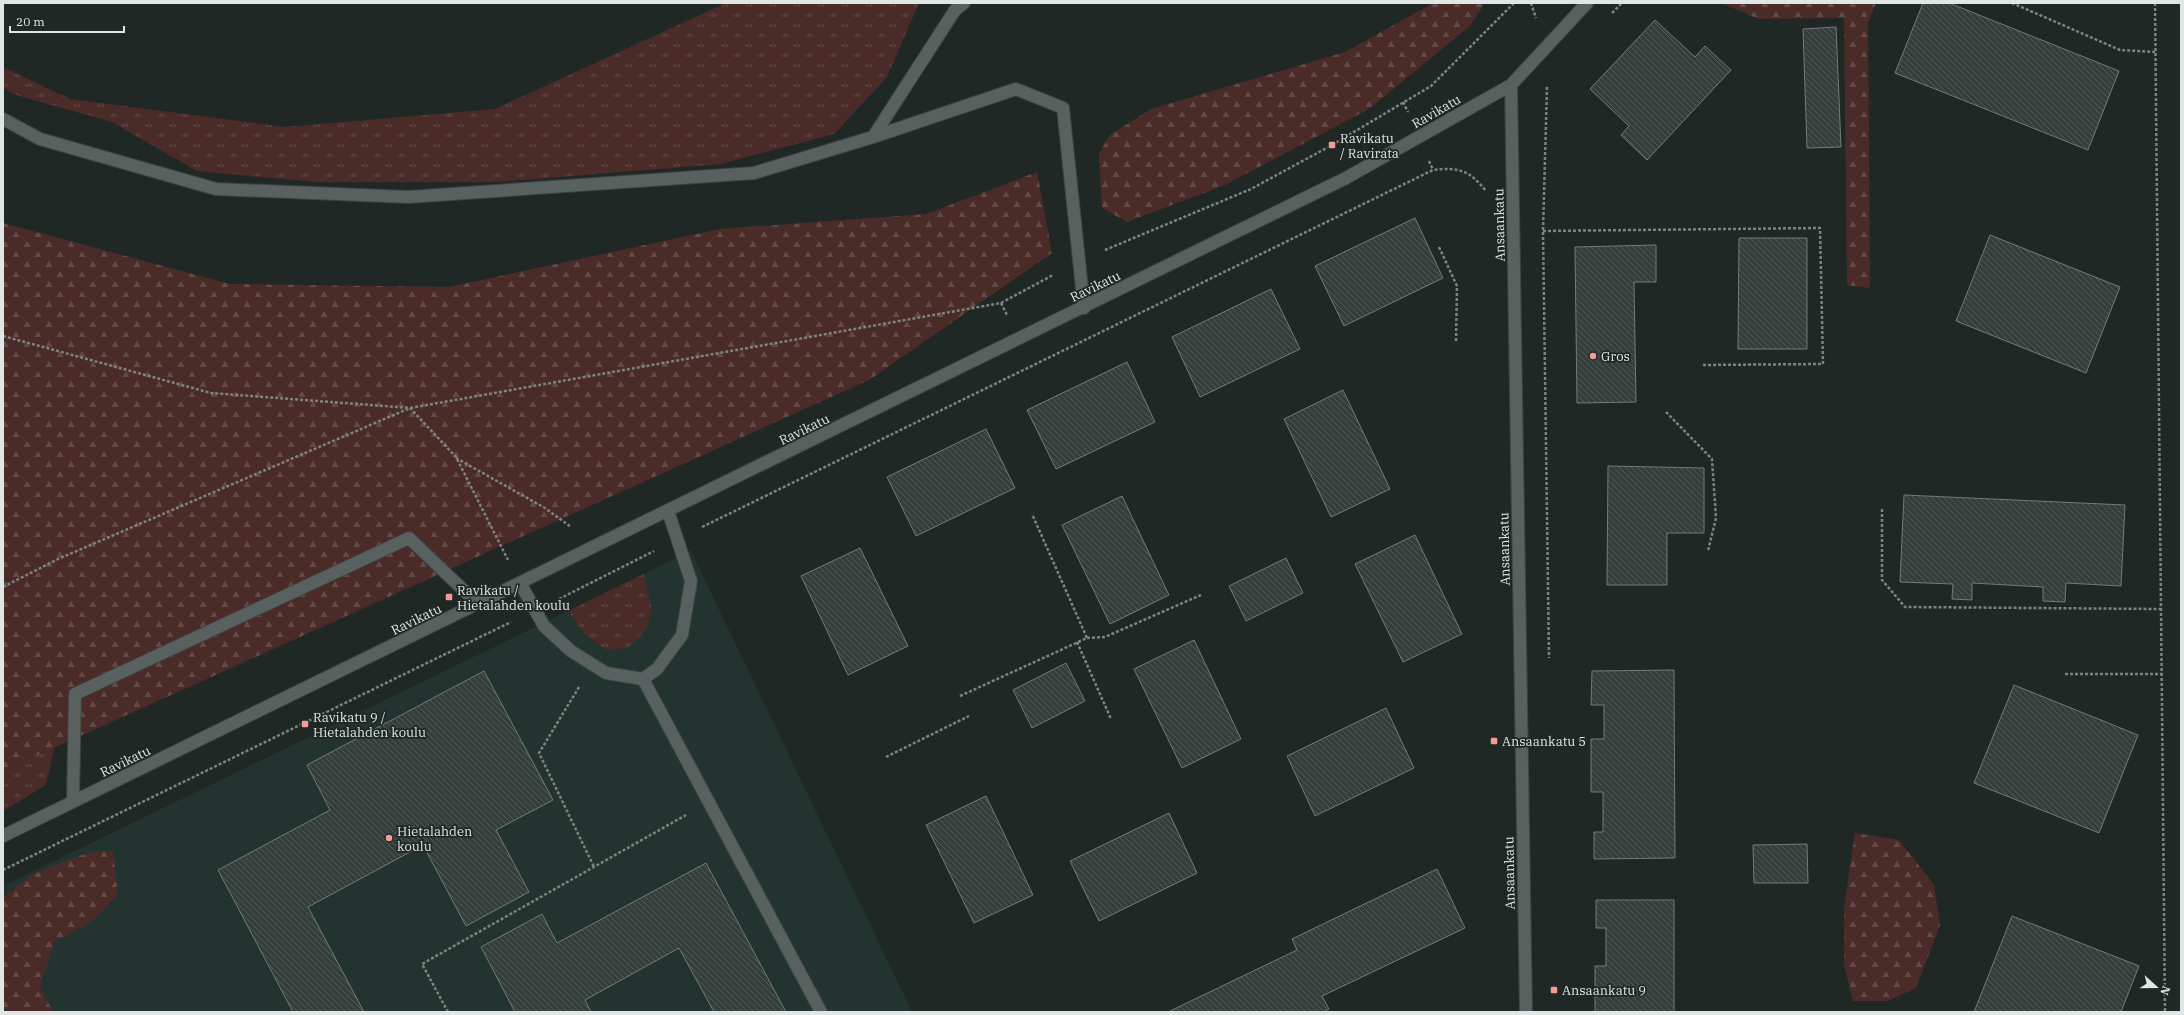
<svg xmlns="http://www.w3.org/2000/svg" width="2184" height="1015" viewBox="0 0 2184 1015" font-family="'IBM Plex Serif',serif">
	<defs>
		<pattern id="grass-tufts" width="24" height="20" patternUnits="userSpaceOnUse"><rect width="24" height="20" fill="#4a2b28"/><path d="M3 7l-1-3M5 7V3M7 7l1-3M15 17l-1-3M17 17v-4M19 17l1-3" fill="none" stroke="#644a47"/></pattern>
		<pattern id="forest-firs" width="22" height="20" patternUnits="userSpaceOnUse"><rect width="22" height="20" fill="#4a2b28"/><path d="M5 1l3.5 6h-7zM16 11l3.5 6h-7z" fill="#644a47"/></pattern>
		<pattern id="building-back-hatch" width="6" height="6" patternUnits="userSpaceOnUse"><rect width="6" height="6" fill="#353e3c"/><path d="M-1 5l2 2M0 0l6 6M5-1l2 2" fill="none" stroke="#525a58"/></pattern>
	</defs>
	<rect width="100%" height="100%" fill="#202826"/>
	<path fill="#23332f" d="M691,551L912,1012H3V886Z"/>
	<path fill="url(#grass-tufts)" d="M726,3H919L887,77L834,134L721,164L496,182H317L197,171L112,122L16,95L3,88V67L70,99L285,127L495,109Z
		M644,574L652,610L646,630L628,648L606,650L584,633L568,611Z
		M54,748L46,785L3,811V771Z"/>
	<path fill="url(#forest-firs)" d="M1433,3H1485L1470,26L1369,109L1225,185L1127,222L1102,208L1099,153L1110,135L1151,109L1345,52Z
		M1721,3H1876L1868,23L1870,288L1847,285L1844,18L1759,19Z
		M1037,172L1052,253L869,380L3,771V223L230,284L449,287L720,229L926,214Z
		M1855,833L1899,840L1934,885L1940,925L1916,988L1888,1001H1853L1844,965V908Z
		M95,851H113L118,896L91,922L54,942L40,987L53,1012H5L3,1006V897L32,875L67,860Z"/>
	<path fill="url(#building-back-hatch)" stroke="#717b78" d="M1923,3H1949L2119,71L2088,150L1895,73Z
		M1655,20L1695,57L1705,46L1731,70L1647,160L1621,135L1629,126L1590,89Z
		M1836,27L1841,147L1807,148L1803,29Z
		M1415,218L1443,278L1344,326L1315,266Z
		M1990,235L2120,287L2086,373L1956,321Z
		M1739,238H1807V349H1738Z
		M1656,245V282H1634L1636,402L1577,403L1575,247Z
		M1271,289L1300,349L1200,397L1172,337Z
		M1127,362L1155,422L1056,469L1027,410Z
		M1343,390L1390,489L1331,517L1284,419Z
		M986,429L1015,488L916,536L887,477Z
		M1608,466L1704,468V533H1667V585H1607Z
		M1904,495L2125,505L2121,586L2066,583L2065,602L2043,601V587L1972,583V600L1952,599L1953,584L1900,582Z
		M1122,496L1169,595L1110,624L1062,525Z
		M1415,535L1462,634L1403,662L1355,564Z
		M860,548L908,646L848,675L801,576Z
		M1286,558L1303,593L1246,621L1229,586Z
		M1194,640L1241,739L1182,768L1134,669Z
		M1066,663L1085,701L1032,728L1013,690Z
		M1674,670L1675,858L1594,859V832H1603V792H1591V739H1604V705H1591L1592,671Z
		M484,671L553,800L496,830L529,892L466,926L423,845L308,907L364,1012H293L218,870L330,810L307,765Z
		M2014,685L2138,735L2099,833L1974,783Z
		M1386,708L1414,768L1315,816L1287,756Z
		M986,796L1033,895L974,923L926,825Z
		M1169,813L1197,873L1099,921L1070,861Z
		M1807,844L1808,883H1754L1753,845Z
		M706,863L786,1012H714L679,948L585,1000L591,1012H515L481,947L542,914L557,943Z
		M1437,869L1465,928L1322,996L1329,1009L1323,1012H1168L1297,950L1292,939Z
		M1596,900H1674V1012H1595V966H1606V928H1596Z
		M2012,916L2139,966L2121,1012H1974Z"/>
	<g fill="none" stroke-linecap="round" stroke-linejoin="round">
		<defs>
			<path id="lane" d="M3,119L40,139L216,189L408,197L754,173L873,137L955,10L964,3
				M873,137L1016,89L1063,108L1084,308
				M520,583L544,626L571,651L606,673L643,679L657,669L682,635L691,581L668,511
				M643,679L821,1012
				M73,801L75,694L409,538L478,604"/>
			<path id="street" d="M1511,85L1526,1012"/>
			<path id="secondary" d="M3,836L1346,178L1511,85L1587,3"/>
		</defs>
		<use href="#lane" stroke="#3d4442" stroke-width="14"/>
		<use href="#street" stroke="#3d4442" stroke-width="14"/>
		<use href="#secondary" stroke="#3d4442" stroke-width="14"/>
		<path stroke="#7c8381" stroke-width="2.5" stroke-dasharray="3 2" stroke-linecap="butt" d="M1531,3L1536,18
			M2012,3L2120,50L2155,52
			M2155,3L2165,1012
			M1612,13L1622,3
			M1547,87L1543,231L1549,658
			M1403,102L1408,112
			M1429,161L1433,170
			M1543,231L1820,228L1823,364L1701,365
			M1439,247L1457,286L1456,342
			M1105,250L1251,189L1332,145L1431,86L1514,3
			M1001,303L1007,315
			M3,336L211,393L410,408L456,457L508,560
			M1666,412L1712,459L1716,518L1708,551
			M456,458L545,508L571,527
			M1882,509V580L1905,607L2161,609
			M702,527L1433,170C1459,167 1469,170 1486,191
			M3,587L58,559L410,408L1001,303L1053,275
			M559,599L654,551
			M1087,638L1105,637L1201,595
			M1077,642L1111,719
			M2065,674H2162
			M579,687L539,753L594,867
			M960,696L1087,638L1032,514
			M886,757L969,716
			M3,870L511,622
			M448,1012L422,964L686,815"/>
		<use href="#lane" stroke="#58615f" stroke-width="12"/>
		<use href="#street" stroke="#58615f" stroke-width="12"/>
		<use href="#secondary" stroke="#58615f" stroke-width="12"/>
	</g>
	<g fill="#f59c92" stroke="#202826" stroke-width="1.5">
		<rect x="1328" y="141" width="8" height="8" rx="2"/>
		<circle cx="1593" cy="356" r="4"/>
		<rect x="445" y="593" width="8" height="8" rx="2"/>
		<rect x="301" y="720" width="8" height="8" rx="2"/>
		<rect x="1490" y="737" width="8" height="8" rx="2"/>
		<circle cx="389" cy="838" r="4"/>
		<rect x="1550" y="986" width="8" height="8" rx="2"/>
	</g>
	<g text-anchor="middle" stroke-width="3.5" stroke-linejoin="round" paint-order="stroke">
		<g font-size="13" fill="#e0e6e5" stroke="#202826">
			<text transform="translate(1436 111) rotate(-30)" y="5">Ravikatu</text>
			<text transform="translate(1499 225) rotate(-91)" y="5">Ansaankatu</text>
			<text transform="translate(1095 286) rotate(-26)" y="5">Ravikatu</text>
			<text transform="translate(804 429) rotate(-26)" y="5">Ravikatu</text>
			<text transform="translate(1504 549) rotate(-91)" y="5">Ansaankatu</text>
			<text transform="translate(416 619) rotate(-26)" y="5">Ravikatu</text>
			<text transform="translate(125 761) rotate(-26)" y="5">Ravikatu</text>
			<text transform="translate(1509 873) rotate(-91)" y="5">Ansaankatu</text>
		</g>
		<g font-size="13" fill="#e0e6e5" stroke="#202826" text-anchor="start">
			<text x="1340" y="143">Ravikatu<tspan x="1340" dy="15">/ Ravirata</tspan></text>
			<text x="1601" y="361">Gros</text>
			<text x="457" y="595">Ravikatu /<tspan x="457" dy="15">Hietalahden koulu</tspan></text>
			<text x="313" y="722">Ravikatu 9 /<tspan x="313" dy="15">Hietalahden koulu</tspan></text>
			<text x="1502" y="746">Ansaankatu 5</text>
			<text x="397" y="836">Hietalahden<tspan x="397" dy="15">koulu</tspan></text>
			<text x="1562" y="995">Ansaankatu 9</text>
		</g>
	</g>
	<rect width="2184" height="1015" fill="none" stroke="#e0e6e5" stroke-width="8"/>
	<g transform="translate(2156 987) rotate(111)" stroke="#202826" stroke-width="3" paint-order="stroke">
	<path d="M0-3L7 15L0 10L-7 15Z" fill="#e0e6e5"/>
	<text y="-6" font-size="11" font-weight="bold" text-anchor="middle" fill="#e0e6e5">N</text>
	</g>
	<path d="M10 26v6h114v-6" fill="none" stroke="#e0e6e5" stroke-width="2"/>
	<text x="16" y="26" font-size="12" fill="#e0e6e5" stroke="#202826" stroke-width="3" paint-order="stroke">20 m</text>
</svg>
